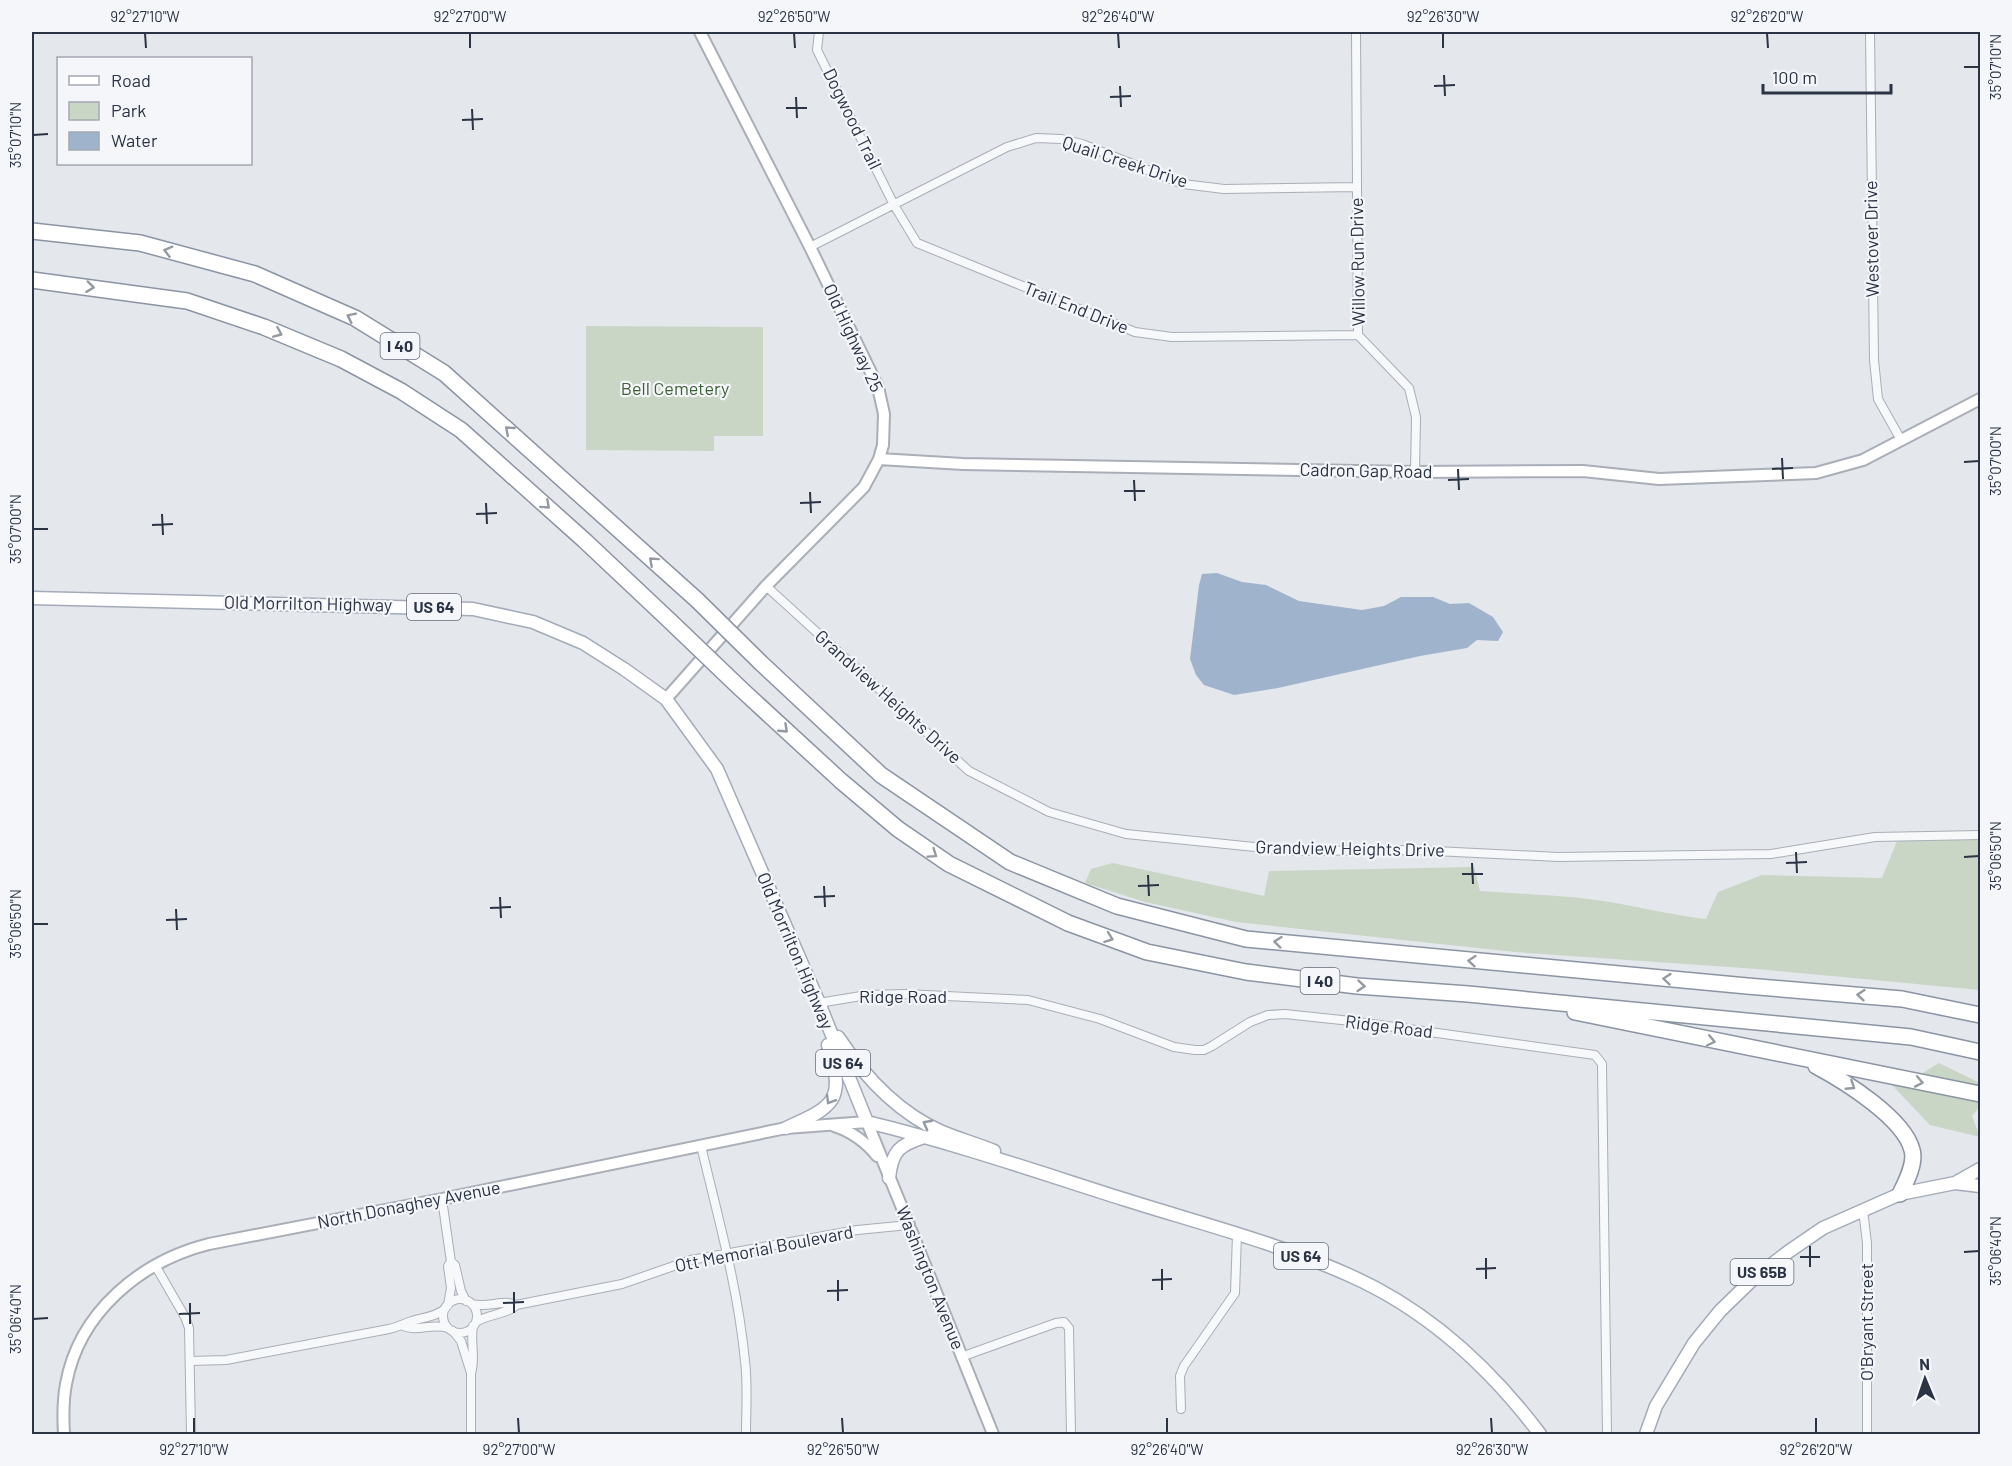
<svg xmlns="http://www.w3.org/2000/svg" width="2012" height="1466" viewBox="0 0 2012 1466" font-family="Barlow,sans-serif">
	<rect width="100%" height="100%" fill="#e4e7ec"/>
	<path fill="#c9d6c5" d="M586,326L763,327V436H714V451L586,450Z
		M1980,839V990L1757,969L1515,952L1236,922L1145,902L1085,883L1091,869L1113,863L1264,896L1269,871L1474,867L1480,891C1519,894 1558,895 1596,900C1634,905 1669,915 1706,919L1718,892L1762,875L1882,878L1897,841Z
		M1939,1063L1980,1083V1106L1972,1116L1980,1137L1930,1125L1890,1083L1918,1076Z"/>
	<path fill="#9fb4cc" d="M1217,573L1242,582L1266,585L1299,601L1362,610L1384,606L1401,597H1433L1450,604L1469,603L1493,617L1503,632L1498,641L1477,640L1467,648L1420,656L1278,688L1234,695L1204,685L1196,675L1190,659L1199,585L1202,574Z"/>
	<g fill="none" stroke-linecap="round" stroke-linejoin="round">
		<defs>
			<path id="street" d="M819,32L817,50L894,205L917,243L1135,332L1172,337L1358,335
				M1356,32L1358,335L1409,388L1416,417L1415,472
				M1870,32L1874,360L1878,399L1901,440
				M810,247L1007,147L1036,138L1061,139L1082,144L1183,184L1224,189L1357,187
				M766,586L969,771L1049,812L1126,834L1295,851L1415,850L1558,857L1771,854L1875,837L1980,835
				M819,1003L867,995L906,994L1028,1000L1100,1019L1174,1047L1195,1050H1204L1212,1046L1250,1022L1268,1015L1285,1014L1351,1021L1595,1055L1602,1064L1607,1434
				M701,1146C718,1217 738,1288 745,1361C748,1385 746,1410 746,1434
				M442,1199L451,1262L448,1266L451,1288L448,1305
				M1863,1210L1867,1243V1434
				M451,1262L455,1265L461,1291L466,1301
				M155,1265L185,1317L189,1328L191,1434
				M443 1316a17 17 0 1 1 34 0a17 17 0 1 1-34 0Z
				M472,1304C487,1308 505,1299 516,1305
				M476,1322C488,1314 509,1314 516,1305L622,1284L691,1260L857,1230L909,1225L911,1229
				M403,1326C417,1332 432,1323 448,1328
				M453,1331L461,1341L471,1373
				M961,1357L1056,1323L1064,1322L1069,1328L1071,1434
				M190,1361L226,1360L389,1329C399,1327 404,1323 412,1321C425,1317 435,1317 445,1309
				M1181,1409L1180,1376L1184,1366L1235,1293L1237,1235
				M471,1434V1373C476,1359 470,1342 473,1326"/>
			<path id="secondary" d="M879,459L963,464L1415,472L1583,471L1659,479L1816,473L1863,460L1980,399
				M666,699L766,586L864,487L879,459L883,445L884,414L878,387L810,247L700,32
				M834,1126C851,1131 867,1143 877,1156
				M911,1230L993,1434
				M64,1434C63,1418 63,1400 66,1384C79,1312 141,1261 209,1244L442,1199L786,1128L867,1122L909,1225"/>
			<path id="primary" d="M32,598L473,609L533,622L583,643L624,669L666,699L717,769L819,1003L867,1122C954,1143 1038,1172 1123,1199C1199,1223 1278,1243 1351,1276C1427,1310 1490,1368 1540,1434
				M838,1037C864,1076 898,1113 942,1132C959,1139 977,1144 994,1151
				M786,1128C836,1106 845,1100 828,1045
				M889,1178C892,1151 899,1145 924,1137
				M1955,1183L1980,1169
				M1646,1434L1656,1406L1694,1343L1720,1311L1754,1278L1788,1252L1823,1228L1900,1194L1955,1183L1980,1186"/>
			<path id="highway" d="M32,231L140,243L255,274L355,318L444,373L697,600
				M32,280L187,301L264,327L341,359L401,391L461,430L584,540L670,621
				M761,663L881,775L1010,862L1117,906L1246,939L1747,986L1902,999L1980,1015
				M741,689L841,781L898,829L949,864L1068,923L1147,952L1246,972L1357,986L1468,994L1911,1037L1980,1052
				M1575,1012L1980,1094
				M1816,1066C1844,1081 1904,1118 1912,1150C1916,1163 1906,1182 1900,1194"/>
		</defs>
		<use href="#street" stroke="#a9aeb7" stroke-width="10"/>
		<use href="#secondary" stroke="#a9aeb7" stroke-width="14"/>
		<use href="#primary" stroke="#a3abb8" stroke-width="15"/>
		<use href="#highway" stroke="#8b94a3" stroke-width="18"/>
		<use href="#street" stroke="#f7f8fa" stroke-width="8"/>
		<use href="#secondary" stroke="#fff" stroke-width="10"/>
		<use href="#primary" stroke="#fff" stroke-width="12"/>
		<use href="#highway" stroke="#fff" stroke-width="15"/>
		<defs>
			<path id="highway-bridge" d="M697,600L761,663
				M670,621L741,689"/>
		</defs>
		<use href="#highway-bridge" stroke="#8b94a3" stroke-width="18" stroke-linecap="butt"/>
		<use href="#highway-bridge" stroke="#fff" stroke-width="15"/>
	</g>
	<defs><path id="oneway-chevron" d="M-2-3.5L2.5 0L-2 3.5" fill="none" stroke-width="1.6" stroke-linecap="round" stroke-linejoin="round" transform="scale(1.5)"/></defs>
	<g stroke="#959aa2">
		<use href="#oneway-chevron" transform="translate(168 251) rotate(-165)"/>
		<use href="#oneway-chevron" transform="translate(90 287) rotate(7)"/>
		<use href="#oneway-chevron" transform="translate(351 317) rotate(-154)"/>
		<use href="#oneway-chevron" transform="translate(278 333) rotate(23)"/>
		<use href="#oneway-chevron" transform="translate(509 430) rotate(-139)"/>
		<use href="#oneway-chevron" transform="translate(546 505) rotate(42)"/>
		<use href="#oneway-chevron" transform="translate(653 561) rotate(-138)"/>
		<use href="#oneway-chevron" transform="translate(784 729) rotate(43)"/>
		<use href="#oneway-chevron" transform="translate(933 854) rotate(35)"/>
		<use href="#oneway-chevron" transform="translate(1109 938) rotate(20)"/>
		<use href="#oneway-chevron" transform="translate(1278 942) rotate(-174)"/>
		<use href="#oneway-chevron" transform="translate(1472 961) rotate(-175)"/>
		<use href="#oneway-chevron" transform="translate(1667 979) rotate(-175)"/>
		<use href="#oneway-chevron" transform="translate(1361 986) rotate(5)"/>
		<use href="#oneway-chevron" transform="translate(1861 995) rotate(-175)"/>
		<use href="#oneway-chevron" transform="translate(1711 1041) rotate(12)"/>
		<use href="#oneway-chevron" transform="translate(1919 1082) rotate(11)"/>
		<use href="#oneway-chevron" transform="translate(1851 1086) rotate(33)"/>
		<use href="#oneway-chevron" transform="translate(830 1100) rotate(121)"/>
		<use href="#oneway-chevron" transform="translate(927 1124) rotate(-152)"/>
	</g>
	<path fill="none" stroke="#2b3445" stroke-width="2" d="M145,33L146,48M470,33V48M794,33L795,48M1118,33L1119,48M1443,33V48M1767,33L1768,48M1964,67H1979M1444,75L1445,96M1120,86L1121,107M1434,86L1455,85M796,97L797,118M1110,97L1131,96M786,108H807M472,109L473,130M462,120L483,119M33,135L48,134M1782,458L1783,479M1964,462L1979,461M1458,469L1459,490M1772,469L1793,468M1134,480L1135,501M1448,480L1469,479M1124,491H1145M810,492L811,513M486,503L487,524M800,503L821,502M162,514L163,535M476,514L497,513M152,525L173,524M33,529H48M1796,852L1797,873M1964,857L1979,856M1472,863L1473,884M1786,863L1807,862M1462,874H1483M1148,875L1149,896M824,886L825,907M1138,886L1159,885M500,897L501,918M814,897L835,896M490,908L511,907M176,909L177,930M166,920L187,919M33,924H48M1810,1246V1267M1964,1252L1979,1251M1800,1257H1820M1486,1258V1279M1162,1269V1290M1476,1269L1496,1268M838,1280V1301M1152,1280L1172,1279M827,1291L848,1290M514,1292V1313M190,1303V1324M503,1303L524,1302M179,1314L200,1313M33,1319L48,1318M194,1418V1433M518,1418L519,1433M842,1418L843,1433M1167,1418V1433M1491,1418L1492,1433M1816,1418V1433"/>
	<g text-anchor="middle" stroke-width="4.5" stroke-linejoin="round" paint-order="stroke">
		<g fill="#f4f6f9" stroke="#676e7b" stroke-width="1.5">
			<rect x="380.5" y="333" width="39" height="26" rx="4.5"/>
			<rect x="407" y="594" width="54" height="26" rx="4.5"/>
			<rect x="1300.5" y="968" width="39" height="26" rx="4.5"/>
			<rect x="816" y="1050" width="54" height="26" rx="4.5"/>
			<rect x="1274" y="1243" width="54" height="26" rx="4.5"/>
			<rect x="1730.5" y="1259" width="63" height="26" rx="4.5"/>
		</g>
		<g font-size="16" font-weight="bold" fill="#2b3445">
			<text x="400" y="352">I 40</text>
			<text x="434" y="613">US 64</text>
			<text x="1320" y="987">I 40</text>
			<text x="843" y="1069">US 64</text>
			<text x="1301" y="1262">US 64</text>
			<text x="1762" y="1278">US 65B</text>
		</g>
		<g font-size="18" fill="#2b3445" stroke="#f4f6f9">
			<text transform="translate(852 119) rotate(64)" y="6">Dogwood Trail</text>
			<text transform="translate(1125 162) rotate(18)" y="6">Quail Creek Drive</text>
			<text transform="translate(1872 239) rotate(-91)" y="6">Westover Drive</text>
			<text transform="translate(1358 262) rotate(-91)" y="6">Willow Run Drive</text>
			<text transform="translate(1076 308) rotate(22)" y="6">Trail End Drive</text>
			<text transform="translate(853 338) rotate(65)" y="6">Old Highway 25</text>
			<text transform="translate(1366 471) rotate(1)" y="6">Cadron Gap Road</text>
			<text transform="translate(308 604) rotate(1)" y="6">Old Morrilton Highway</text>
			<text transform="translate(888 697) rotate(42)" y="6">Grandview Heights Drive</text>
			<text transform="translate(1350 849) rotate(1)" y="6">Grandview Heights Drive</text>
			<text transform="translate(795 951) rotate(67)" y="6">Old Morrilton Highway</text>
			<text x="903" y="1003">Ridge Road</text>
			<text transform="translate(1389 1027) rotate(7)" y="6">Ridge Road</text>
			<text transform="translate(409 1205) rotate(-11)" y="6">North Donaghey Avenue</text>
			<text transform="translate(764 1249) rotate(-11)" y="6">Ott Memorial Boulevard</text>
			<text transform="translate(930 1278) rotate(68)" y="6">Washington Avenue</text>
			<text transform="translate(1867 1322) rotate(-90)" y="6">O'Bryant Street</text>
		</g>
		<g font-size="18" fill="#3f6138" stroke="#f4f6f9">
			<text x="675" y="395">Bell Cemetery</text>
		</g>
	</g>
	<rect width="2012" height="1466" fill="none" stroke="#f4f6f9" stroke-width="66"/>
	<rect x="57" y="57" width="195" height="108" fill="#f4f6f9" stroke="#a4a8b1" stroke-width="1.5"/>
	<rect x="69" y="76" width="30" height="9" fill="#ffffff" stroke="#a4a8b1" stroke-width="1.5"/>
	<text x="111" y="87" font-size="18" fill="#2b3445">Road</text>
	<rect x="69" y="102" width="30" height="18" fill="#c9d6c5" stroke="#a4a8b1" stroke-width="1.5"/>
	<text x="111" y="117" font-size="18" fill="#2b3445">Park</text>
	<rect x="69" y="132" width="30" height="18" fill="#9fb4cc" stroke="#a4a8b1" stroke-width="1.5"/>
	<text x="111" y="147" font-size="18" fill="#2b3445">Water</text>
	<g transform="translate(1925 1379) rotate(358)" stroke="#f4f6f9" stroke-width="4.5" paint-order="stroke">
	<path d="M0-4.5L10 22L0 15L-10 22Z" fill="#2b3445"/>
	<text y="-9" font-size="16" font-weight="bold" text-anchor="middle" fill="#2b3445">N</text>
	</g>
	<path d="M1763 84v9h128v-9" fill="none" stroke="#2b3445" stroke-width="3"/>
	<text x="1772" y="84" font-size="18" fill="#2b3445" stroke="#f4f6f9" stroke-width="4.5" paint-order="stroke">100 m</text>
	<rect x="33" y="33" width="1946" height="1400" fill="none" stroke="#2b3445" stroke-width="2"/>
	<g font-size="15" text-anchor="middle" fill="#2b3445">
		<text x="145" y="22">92°27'10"W</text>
		<text x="470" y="22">92°27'00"W</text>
		<text x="794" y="22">92°26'50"W</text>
		<text x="1118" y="22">92°26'40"W</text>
		<text x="1443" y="22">92°26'30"W</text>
		<text x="1767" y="22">92°26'20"W</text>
		<text transform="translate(1996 67) rotate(-90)" y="5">35°07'10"N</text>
		<text transform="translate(16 135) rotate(-90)" y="5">35°07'10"N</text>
		<text transform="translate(1996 461) rotate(-90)" y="5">35°07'00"N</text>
		<text transform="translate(16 529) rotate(-90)" y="5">35°07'00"N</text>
		<text transform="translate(1996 856) rotate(-90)" y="5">35°06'50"N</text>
		<text transform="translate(16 924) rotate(-90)" y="5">35°06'50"N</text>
		<text transform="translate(1996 1251) rotate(-90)" y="5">35°06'40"N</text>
		<text transform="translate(16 1319) rotate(-90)" y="5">35°06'40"N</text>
		<text x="194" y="1455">92°27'10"W</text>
		<text x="519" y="1455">92°27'00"W</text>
		<text x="843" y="1455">92°26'50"W</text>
		<text x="1167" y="1455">92°26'40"W</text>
		<text x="1492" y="1455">92°26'30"W</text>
		<text x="1816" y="1455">92°26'20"W</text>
	</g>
</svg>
